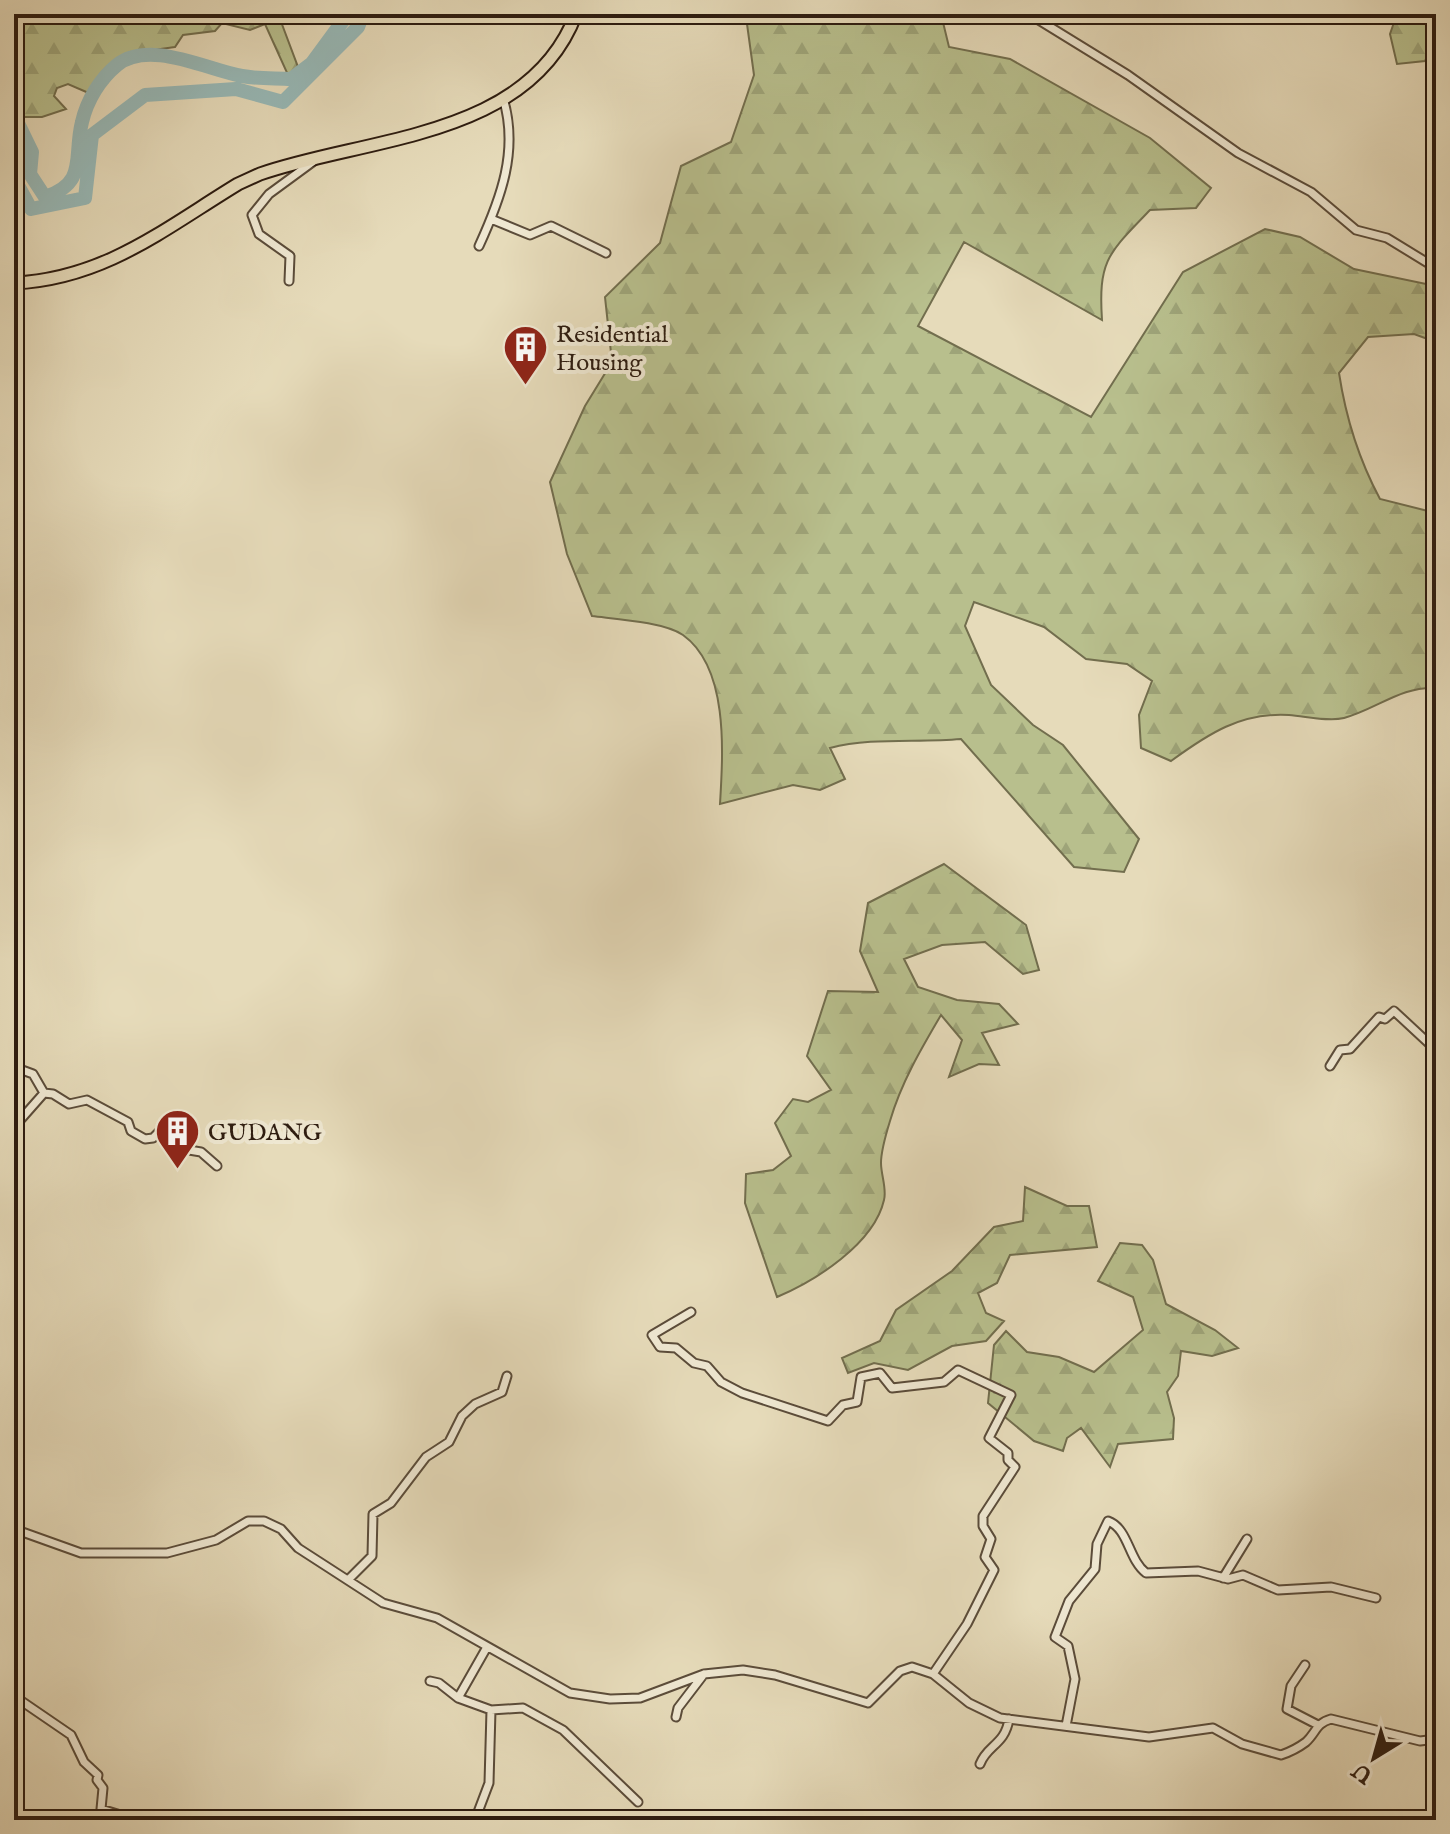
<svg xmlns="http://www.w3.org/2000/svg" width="1450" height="1834" viewBox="0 0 1450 1834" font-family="'IM FELL English',serif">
	<defs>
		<pattern id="forest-firs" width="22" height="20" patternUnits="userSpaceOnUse" patternTransform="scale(2)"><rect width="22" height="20" fill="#b8bf8d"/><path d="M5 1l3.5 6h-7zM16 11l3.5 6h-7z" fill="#9ea479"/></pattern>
	</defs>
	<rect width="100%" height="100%" fill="#e6dbba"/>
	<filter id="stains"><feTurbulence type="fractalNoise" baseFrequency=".0025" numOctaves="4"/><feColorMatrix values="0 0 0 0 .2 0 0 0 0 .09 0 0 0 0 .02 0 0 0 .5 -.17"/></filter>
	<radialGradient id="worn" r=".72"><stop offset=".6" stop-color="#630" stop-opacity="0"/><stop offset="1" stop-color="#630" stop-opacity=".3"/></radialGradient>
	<path fill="url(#forest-firs)" stroke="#726e4e" stroke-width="2" d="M14,14H83L96,21L106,14H304V18L280,19L298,67L288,75L265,24L250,30L222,23L215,31L183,35L175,47C141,52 100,54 91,94L68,84L57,88L54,96L66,109L42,117H21L14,110Z
		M729,14H941L949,47L1010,59L1150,138L1211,188L1196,208L1150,210C1109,253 1098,259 1102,320L964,242L918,326L1091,417L1183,272L1265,229L1300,237L1354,269L1436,286V342L1414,334L1368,337L1339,373C1346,419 1358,458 1380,499L1436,513V688C1401,686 1377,709 1344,718C1328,722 1305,716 1289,715C1241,712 1208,734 1171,761L1141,748L1139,715L1152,681L1127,664L1086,659L1044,627L974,602L965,626L991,685L1033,725L1063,745L1139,839L1124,872L1074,867L961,739C917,743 872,737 830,748L845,779L820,790L793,785L720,804C723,753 729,668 683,635C664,622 615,619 592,616L567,554L550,482L585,406L612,362L605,297L660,243L681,166L731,142L754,75L747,24Z
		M1397,14H1436V40L1425,61L1397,64L1390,34Z
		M944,864L1026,925L1039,970L1023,974L985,942L942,945L904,959L918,987L957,1000L999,1004L1018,1024L982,1033L999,1065L979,1064L949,1077L962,1040L941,1015C921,1049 901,1083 890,1121C886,1134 881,1150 881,1163C881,1175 887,1189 884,1200C874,1244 815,1281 777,1297L745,1203L746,1174L773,1170L791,1156L775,1123L793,1099L808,1102L831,1090L807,1056L828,991L878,992L860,951L868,903Z
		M1025,1187L1067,1206H1089L1097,1247L1010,1255L997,1283L978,1293L986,1313L1004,1321L986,1341L952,1346L908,1370L874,1363L848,1373L842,1358L880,1341L896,1310L952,1271L994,1227L1023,1221Z
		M1120,1243L1142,1245L1153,1260L1166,1304L1215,1330L1238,1348L1212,1356L1181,1351L1178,1376L1167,1392L1174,1418L1173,1439L1118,1444L1110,1467L1081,1428L1067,1438L1063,1451L1034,1441L988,1403L994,1345L1006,1331L1027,1352L1059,1357L1094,1372L1143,1330L1133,1297L1098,1281Z"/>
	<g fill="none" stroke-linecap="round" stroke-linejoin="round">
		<path stroke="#98b9b7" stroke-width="14" d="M14,115L32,152L30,174L45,197C88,183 73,157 82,122C87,100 100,79 117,65C149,39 208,70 242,76C258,79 275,78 291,79L312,63L348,14
			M14,178L31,209L85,198L92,135L145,95L236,89L283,102L358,27L363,14"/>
		<defs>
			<path id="minor" d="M1029,14L1128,75L1238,153L1311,192L1356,230L1387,238L1436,268
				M491,219L530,235L551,226L606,253
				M479,246C501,198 519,150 503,98
				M289,281L290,256L259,234L252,215L269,194L314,161
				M1330,1066L1340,1050L1350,1049L1379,1017L1385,1019L1394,1011L1436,1050
				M14,1067L33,1074L44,1093L53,1094L69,1104L87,1100L128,1122L131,1131L145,1139L153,1138L160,1131C176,1130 181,1137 189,1150L201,1152L217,1166
				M14,1127L44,1093
				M691,1312L652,1335L660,1347L676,1348L694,1363L707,1366L721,1382L742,1393L828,1421L843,1405L857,1402L861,1377L880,1373L892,1388L944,1382L958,1370L1011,1395L989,1438L1008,1453V1460L1015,1467L983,1516V1526L991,1539L985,1557L994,1570L967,1624L933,1674
				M14,1529L81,1553H167L216,1540L248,1521H264L281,1529L298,1548L383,1603L437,1618L570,1693L610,1699L640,1698L704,1674L743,1670L775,1675L868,1703L900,1671L912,1667L933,1674L969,1703L1000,1718L1149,1737L1213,1728L1242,1744L1281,1755C1290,1752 1298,1748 1306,1742C1316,1733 1316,1723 1331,1719L1420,1741L1436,1739
				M1223,1578L1247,1539
				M348,1580L372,1556L373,1514L391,1503L426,1457L449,1442L462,1416L475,1404L502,1392L507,1376
				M1305,1665L1291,1686L1287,1709L1318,1725
				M1435,1676L1436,1677
				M430,1681L439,1683L458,1698
				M14,1696L71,1735L84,1762L98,1775L97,1780L103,1788L101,1809L137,1820
				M491,1710L523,1708L563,1730L638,1802
				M676,1717L678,1708L704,1674
				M1066,1726L1075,1679L1068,1646L1055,1637L1069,1601L1095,1569L1097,1544L1108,1521C1129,1529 1128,1559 1146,1573L1198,1571L1228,1579L1243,1575L1278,1590L1331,1587L1376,1598
				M980,1764C987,1745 1005,1745 1009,1719
				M475,1820L489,1783L491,1710L458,1698L487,1647"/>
			<path id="primary" d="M14,283C104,279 164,229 238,184L260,174C365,137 529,139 576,14"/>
		</defs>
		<use href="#minor" stroke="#5b4c3a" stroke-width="11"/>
		<use href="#primary" stroke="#2d1c10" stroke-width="15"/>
		<use href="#minor" stroke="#efe8d2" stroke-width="7"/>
		<use href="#primary" stroke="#e6dbba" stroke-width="11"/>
	</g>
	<defs>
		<symbol id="building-pin" viewBox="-11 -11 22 30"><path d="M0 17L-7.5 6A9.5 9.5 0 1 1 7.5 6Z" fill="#8f2418" stroke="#efe8d2"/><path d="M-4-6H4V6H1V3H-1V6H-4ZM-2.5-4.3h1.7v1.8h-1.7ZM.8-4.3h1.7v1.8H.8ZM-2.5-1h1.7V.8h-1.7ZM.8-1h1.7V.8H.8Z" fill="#fff"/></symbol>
	</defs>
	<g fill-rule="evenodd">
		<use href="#building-pin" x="500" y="322" width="51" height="69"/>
		<use href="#building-pin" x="152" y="1106" width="51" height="69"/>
	</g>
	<g text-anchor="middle" stroke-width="8" stroke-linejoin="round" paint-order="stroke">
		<g font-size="24" fill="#2d1c10" stroke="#efe8d2" text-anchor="start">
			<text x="556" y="342">Residential<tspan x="556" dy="28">Housing</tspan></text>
			<text x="208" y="1140">GUDANG</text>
		</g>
	</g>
	<rect width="1450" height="1834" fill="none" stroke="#e6dbba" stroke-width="48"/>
	<rect x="16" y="16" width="1418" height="1802" fill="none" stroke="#2d1c10" stroke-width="4"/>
	<rect x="24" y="24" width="1402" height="1786" fill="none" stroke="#2d1c10" stroke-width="2"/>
	<g transform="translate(1374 1758) rotate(217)" stroke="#efe8d2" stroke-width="6" paint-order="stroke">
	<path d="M0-6L14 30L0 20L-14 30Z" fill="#2d1c10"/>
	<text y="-12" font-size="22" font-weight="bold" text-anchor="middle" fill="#2d1c10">U</text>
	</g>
	<rect width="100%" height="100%" filter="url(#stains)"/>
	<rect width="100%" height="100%" fill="url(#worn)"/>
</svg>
